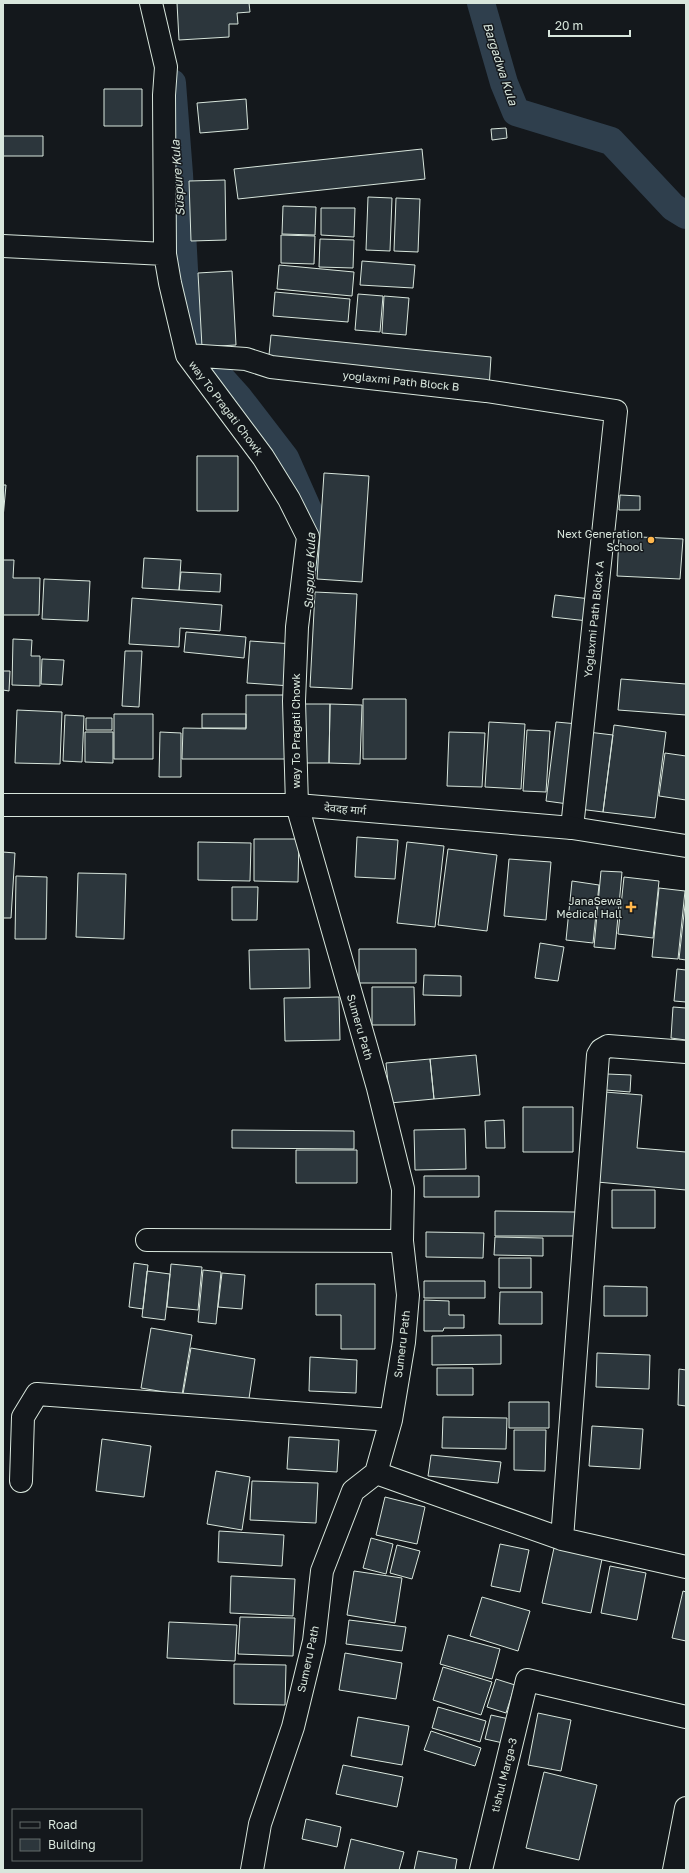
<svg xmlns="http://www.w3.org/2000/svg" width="689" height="1873" viewBox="0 0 689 1873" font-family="'Golos Text','Noto Sans Devanagari',sans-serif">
	<rect width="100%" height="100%" fill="#14181c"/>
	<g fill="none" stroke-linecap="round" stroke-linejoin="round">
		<path stroke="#2f3f4d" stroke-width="28" d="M481,3L504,83L516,112L611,141L673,207L686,215
			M172,83L179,174L186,308L194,338
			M220,377L238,397L285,458L312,519L313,558"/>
	</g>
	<path fill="#2c363c" stroke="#d8e6dc" d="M177,3H249L250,12L237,13L238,24H229V37L179,40Z
		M104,89H142V126H104Z
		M246,99L248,129L200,133L197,103Z
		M506,128L507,138L492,140L491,129Z
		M3,136H43V156H3Z
		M422,149L425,179L238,199L234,169Z
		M225,180L226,240L191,241L189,181Z
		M368,197L392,198L390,251L366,250Z
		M396,198L420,199L418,252L394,251Z
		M283,206L316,207L315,235L282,234Z
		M321,208H355L354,237L321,235Z
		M281,235L315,236L314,264L281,263Z
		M320,239L354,240L353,268L319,267Z
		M362,261L415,265L413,288L360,285Z
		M279,265L354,272L352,296L277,289Z
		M232,271L236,345L202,347L198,273Z
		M275,292L350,299L348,322L273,316Z
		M358,294L383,296L380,332L355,330Z
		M384,296L409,298L406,335L382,333Z
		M271,335L491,357L489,388L268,365Z
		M197,456H238V511H197Z
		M324,473L369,476L362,582L317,579Z
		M3,485H6L3,518Z
		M620,495L640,496V510H619Z
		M619,536L683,539L680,579L617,576Z
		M144,558L181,560L179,590L142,588Z
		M3,560H14L13,578H40L39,615H3Z
		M181,572L221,574L220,592L179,590Z
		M44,579L90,581L88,621L42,619Z
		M315,592L357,594L352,689L310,687Z
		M555,595L591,599L588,621L552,617Z
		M132,598L222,605L220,631L180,628L179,647L129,644Z
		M186,632L246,637L244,658L184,652Z
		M13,639L32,640L31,656H40V686L12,685Z
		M250,641L294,644L291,686L247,683Z
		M125,651H142L139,707L122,706Z
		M42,659L64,660L62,685L41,684Z
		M3,671H10L9,691L3,690Z
		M621,679L686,684V715L618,710Z
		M246,695H287L286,759H182L183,728L246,729Z
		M363,699H406V759H363Z
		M303,704H330L329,763H302Z
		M330,704L362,705L360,764L329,763Z
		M17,710L62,712L60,764L15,763Z
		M114,714H153V759H114Z
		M202,714H246V728H202Z
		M65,715L84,716L82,762L63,761Z
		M86,718H112V730H86Z
		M489,722L525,724L521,789L485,787Z
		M556,722L578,724L568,804L546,801Z
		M614,725L666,732L655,818L603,812Z
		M527,730L550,731L546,792L523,791Z
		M85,732H113V763L85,762Z
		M160,732L181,733V777H159Z
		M449,732L485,733L482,787L447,786Z
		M588,732L613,735L603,812L579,809Z
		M665,753L686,756V800L659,796Z
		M357,837L398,840L395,879L355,877Z
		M254,839H299L298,882L254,881Z
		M198,842L251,843L250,881L198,880Z
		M407,842L444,846L435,927L397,923Z
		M448,849L497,855L487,931L438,925Z
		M3,852L15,853L11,918H3Z
		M509,859L551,862L546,920L504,916Z
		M601,871L622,872L615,949L594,947Z
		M78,873L126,874L124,939L76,937Z
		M16,876L47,877L46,939H15Z
		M624,877L659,881L653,938L618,934Z
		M572,881L599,885L593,943L566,940Z
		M232,887H258L257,920H232Z
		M659,888L685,891L678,959L652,957Z
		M686,896V960L679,959Z
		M540,943L564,947L558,981L535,978Z
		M309,949L310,988L250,989L249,950Z
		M359,949H416V983H359Z
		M677,969L686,970V1002L674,1001Z
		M424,975L461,976V996L423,995Z
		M372,987H414L415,1025H372Z
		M339,997L340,1040L285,1041L284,998Z
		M673,1007L686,1008V1040L671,1038Z
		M476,1055L480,1095L434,1099L430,1059Z
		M430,1059L434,1099L390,1103L386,1063Z
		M607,1074L631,1075L630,1092L606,1090Z
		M605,1092L642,1095L637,1148L686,1152V1190L597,1182Z
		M523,1107H573V1152H523Z
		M504,1120L505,1148H486L485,1121Z
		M465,1129L466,1169L415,1170L414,1130Z
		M232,1130L354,1131V1149L232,1148Z
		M296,1150H357V1183H296Z
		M424,1176H479V1197H424Z
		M612,1190H655V1228H612Z
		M495,1211L576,1212V1236H495Z
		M426,1232L484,1233L483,1258L426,1257Z
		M495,1237L543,1238V1256L494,1255Z
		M499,1258H531V1288H499Z
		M134,1263L148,1265L143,1309L129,1307Z
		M171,1264L202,1267L198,1310L167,1307Z
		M203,1270L221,1272L216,1324L198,1322Z
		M147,1271L170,1274L165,1320L142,1317Z
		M222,1273L245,1275L242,1309L218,1307Z
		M424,1281H485V1298H424Z
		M316,1284H375V1349H341V1315H316Z
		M604,1286L647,1287V1316H604Z
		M500,1292H542V1324H499Z
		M424,1300L449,1301V1315H464V1328H444L443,1331H424Z
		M151,1328L192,1335L182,1395L141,1388Z
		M501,1335V1364L432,1365V1336Z
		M191,1348L255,1359L248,1405L183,1394Z
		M597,1353L650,1355L649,1389L596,1387Z
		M310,1357L357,1360L356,1393L309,1391Z
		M437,1368H473V1395H437Z
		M679,1369L686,1370V1406L678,1405Z
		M509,1402H549V1428H509Z
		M443,1417L507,1418L506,1449L442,1448Z
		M592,1426L643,1429L640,1469L589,1466Z
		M514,1430H546L545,1471L514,1470Z
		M289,1437L339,1440L337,1472L287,1469Z
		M102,1439L151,1446L144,1497L96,1491Z
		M431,1455L501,1462L498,1483L428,1476Z
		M216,1471L250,1477L242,1530L207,1524Z
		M252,1481L318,1483L316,1523L250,1520Z
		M385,1497L425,1507L417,1544L376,1535Z
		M219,1531L284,1535L282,1566L218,1562Z
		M371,1538L393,1544L386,1574L363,1568Z
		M500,1544L529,1550L520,1592L491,1586Z
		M397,1545L420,1551L412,1579L390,1573Z
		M554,1548L602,1559L591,1613L542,1603Z
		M610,1566L646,1573L637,1620L601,1613Z
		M354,1571L402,1578L395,1623L347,1615Z
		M231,1576L295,1579L293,1616L230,1613Z
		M683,1591L686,1592V1641L672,1638Z
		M482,1597L530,1611L518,1651L470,1636Z
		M240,1617L295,1618L293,1656L238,1654Z
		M349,1620L406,1627L402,1651L346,1644Z
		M169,1622L237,1625L235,1661L167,1658Z
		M448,1635L500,1649L492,1679L440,1664Z
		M345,1653L402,1663L396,1699L339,1690Z
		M234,1664L286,1665L285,1705L234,1704Z
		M443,1667L492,1682L481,1715L433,1700Z
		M496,1679L515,1685L506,1713L487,1707Z
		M438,1707L486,1721L480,1742L432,1728Z
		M538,1713L571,1720L561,1771L528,1765Z
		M491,1715L509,1719L503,1743L485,1739Z
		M358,1717L409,1726L402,1765L351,1756Z
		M431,1731L481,1748L475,1766L424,1750Z
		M343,1765L403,1777L397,1807L336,1794Z
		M544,1772L597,1785L579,1860L526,1848Z
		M306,1819L341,1827L337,1847L302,1839Z
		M351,1839L404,1852L399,1870H344Z
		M418,1851L457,1859L455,1870H414Z"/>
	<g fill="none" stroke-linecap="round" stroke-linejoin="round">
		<defs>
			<path id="street" d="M151,3L166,67L164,95L165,254L170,283L187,355L263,457L289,499L308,537L297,627L294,701L297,805L378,1088L403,1189L402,1241L408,1295L404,1342L391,1420L376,1473L353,1491L322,1571L314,1641L293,1727L260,1824L252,1870
				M3,246L165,254
				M187,355L246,359L271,367L486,391L616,411L572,828
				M147,1240L402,1241
				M376,1473L562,1539L686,1567
				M21,1481L23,1417L37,1394L391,1420
				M562,1539L598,1055L601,1050L608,1046L686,1052
				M481,1870L527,1680L686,1717
				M674,1870L686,1808"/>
			<path id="primary" d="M3,805H297L572,828L686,846"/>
		</defs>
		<use href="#street" stroke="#d8e6dc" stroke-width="24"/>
		<use href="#primary" stroke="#d8e6dc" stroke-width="24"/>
		<use href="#street" stroke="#14181c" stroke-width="22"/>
		<use href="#primary" stroke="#14181c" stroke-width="22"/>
	</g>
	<g fill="#ffb74d" stroke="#14181c" stroke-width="1.5">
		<circle cx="651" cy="540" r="4"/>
		<path d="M629 901h4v4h4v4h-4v4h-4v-4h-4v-4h4z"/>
	</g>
	<g text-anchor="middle" stroke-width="3" stroke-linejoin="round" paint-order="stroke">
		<g font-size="11" fill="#d8e6dc" stroke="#14181c">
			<text transform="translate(401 381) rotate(6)" y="4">yoglaxmi Path Block B</text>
			<text transform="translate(226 408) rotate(53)" y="4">way To Pragati Chowk</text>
			<text transform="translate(594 619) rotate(-84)" y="4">Yoglaxmi Path Block A</text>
			<text transform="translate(296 731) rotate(-90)" y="4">way To Pragati Chowk</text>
			<text transform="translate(345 809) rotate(5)" y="4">देवदह मार्ग</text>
			<text transform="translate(360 1027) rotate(74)" y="4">Sumeru Path</text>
			<text transform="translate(402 1344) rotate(-83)" y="4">Sumeru Path</text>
			<text transform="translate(308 1659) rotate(-78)" y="4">Sumeru Path</text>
			<text transform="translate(504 1775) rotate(-76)" y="4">tishul Marga-3</text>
		</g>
		<g font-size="11" fill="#d8e6dc" stroke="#14181c" text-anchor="end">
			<text x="643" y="538">Next Generation<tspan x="643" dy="13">School</tspan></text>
			<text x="622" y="905">JanaSewa<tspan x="622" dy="13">Medical Hall</tspan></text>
		</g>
		<g font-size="12" font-style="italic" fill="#d8e6dc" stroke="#14181c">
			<text transform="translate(500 64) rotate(72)" y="4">Bargadwa Kula</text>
			<text transform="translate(178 178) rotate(-94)" y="4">Suspure Kula</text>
			<text transform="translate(310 571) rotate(-88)" y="4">Suspure Kula</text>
		</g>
	</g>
	<rect width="689" height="1873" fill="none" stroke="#d8e6dc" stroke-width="8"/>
	<rect x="12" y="1809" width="130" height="52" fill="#14181c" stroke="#626a69"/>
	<rect x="20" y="1822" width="20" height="6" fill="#14181c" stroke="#626a69"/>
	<text x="48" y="1829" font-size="12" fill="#d8e6dc">Road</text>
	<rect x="20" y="1839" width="20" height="12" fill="#2c363c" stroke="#626a69"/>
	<text x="48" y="1849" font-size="12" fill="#d8e6dc">Building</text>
	<path d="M549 30v6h81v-6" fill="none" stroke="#d8e6dc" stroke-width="2"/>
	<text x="555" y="30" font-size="12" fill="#d8e6dc" stroke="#14181c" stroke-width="3" paint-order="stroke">20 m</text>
</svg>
